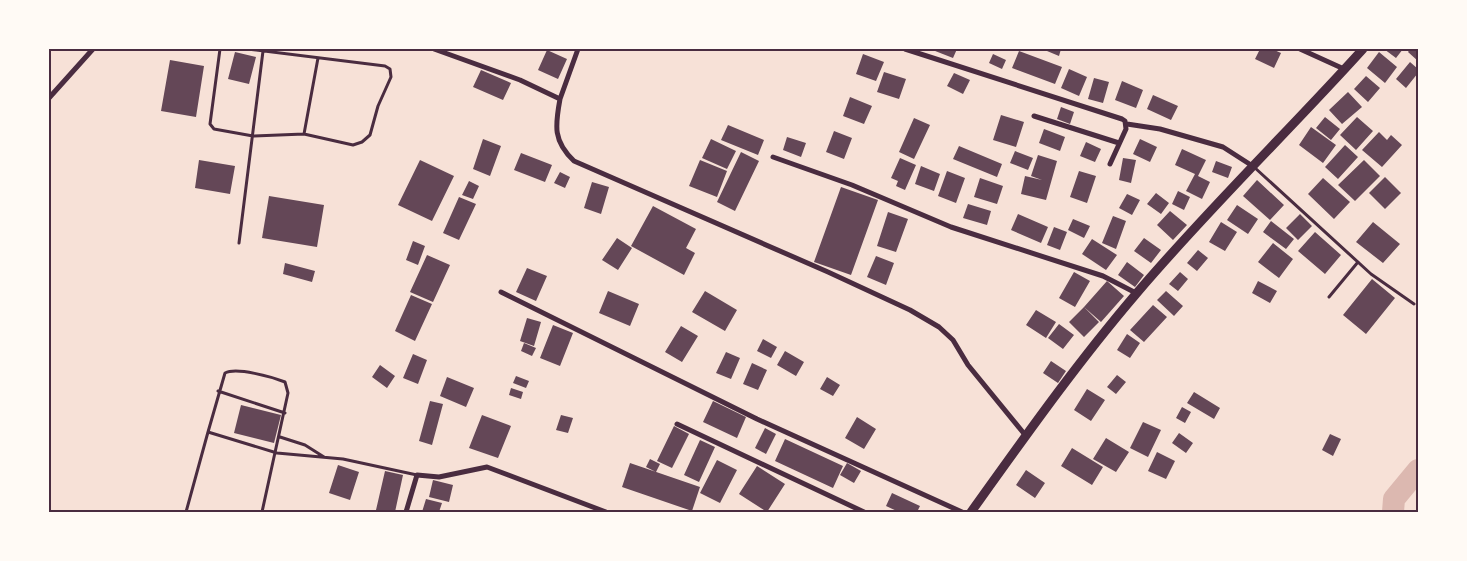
<svg xmlns="http://www.w3.org/2000/svg" width="1467" height="561" viewBox="0 0 1467 561" font-family="'Fira Sans Condensed',sans-serif">
	<rect width="100%" height="100%" fill="#f7e1d7"/>
	<g fill="none" stroke-linecap="round" stroke-linejoin="round">
		<path stroke="#dcb8b0" stroke-width="22" d="M1393,512L1394,499L1418,470"/>
	</g>
	<path fill="#644757" d="M930,49H957L953,58Z
		M1048,49H1061L1059,56L1047,51Z
		M1260,49H1272L1281,53L1274,68L1255,59Z
		M1384,49H1403L1396,58Z
		M1410,49H1418V61L1408,52Z
		M547,50L567,59L558,79L538,70Z
		M1019,51L1062,67L1055,84L1012,68Z
		M235,52L256,57L249,84L228,79Z
		M1379,52L1397,67L1385,83L1367,68Z
		M863,54L884,62L876,81L856,74Z
		M993,54L1006,60L1002,69L989,63Z
		M170,60L204,66L196,117L161,111Z
		M1410,62L1418,69V73L1406,88L1396,79Z
		M1069,69L1087,77L1079,96L1061,88Z
		M481,70L511,83L503,100L473,87Z
		M884,72L906,79L899,99L877,92Z
		M954,73L970,80L963,94L947,86Z
		M1366,76L1380,88L1368,102L1354,89Z
		M1094,78L1109,82L1103,103L1088,99Z
		M1122,81L1143,90L1136,108L1115,100Z
		M1348,92L1362,107L1342,124L1329,110Z
		M1153,95L1178,106L1171,120L1147,109Z
		M850,97L872,106L864,124L843,116Z
		M1061,107L1074,112L1070,124L1057,119Z
		M1001,115L1024,122L1016,147L993,140Z
		M1325,117L1340,129L1331,140L1316,128Z
		M1357,117L1373,131L1356,150L1340,135Z
		M914,118L930,125L914,159L899,152Z
		M728,125L764,140L758,155L721,140Z
		M1311,127L1336,145L1323,163L1299,145Z
		M1044,129L1065,137L1060,151L1039,143Z
		M834,131L852,138L844,159L826,152Z
		M1379,132L1387,140L1391,135L1402,145L1382,167L1362,150Z
		M787,137L806,143L801,157L783,150Z
		M483,139L501,146L490,176L473,169Z
		M711,139L736,151L727,169L702,158Z
		M1140,139L1157,147L1150,162L1133,154Z
		M1086,142L1101,149L1095,162L1080,156Z
		M1345,145L1358,157L1338,179L1325,167Z
		M959,146L1002,164L997,177L953,159Z
		M1182,149L1206,160L1198,176L1210,182L1202,199L1186,191L1195,174L1175,165Z
		M1015,151L1033,158L1028,170L1010,163Z
		M741,152L759,161L735,211L717,202Z
		M521,153L552,165L545,182L514,170Z
		M1038,155L1057,161L1046,200L1021,194L1025,176L1042,180L1031,176Z
		M900,158L916,165L905,190L896,186L898,181L891,178Z
		M1123,158L1136,160L1131,183L1119,180Z
		M199,160L235,166L230,194L195,188Z
		M420,160L454,176L432,221L398,205Z
		M700,160L727,171L717,197L689,186Z
		M1364,160L1380,176L1355,201L1338,185Z
		M1216,161L1232,167L1228,178L1212,172Z
		M921,166L940,174L934,191L915,184Z
		M947,171L965,178L956,203L938,196Z
		M1079,171L1096,176L1087,203L1070,197Z
		M560,172L570,177L565,188L554,183Z
		M1385,177L1401,193L1385,209L1369,193Z
		M980,178L1003,186L997,204L974,197Z
		M1323,178L1350,202L1334,219L1308,194Z
		M1257,180L1284,205L1270,220L1243,196Z
		M469,181L479,186L473,199L462,195Z
		M592,182L609,187L601,214L584,208Z
		M841,187L878,200L851,275L814,262Z
		M1178,191L1190,197L1184,210L1172,204Z
		M1156,193L1169,203L1161,214L1147,204Z
		M1127,194L1140,200L1132,215L1119,208Z
		M269,196L324,205L317,247L262,238Z
		M459,197L476,204L459,240L443,233Z
		M968,204L991,211L987,225L963,218Z
		M1237,205L1258,219L1248,234L1227,220Z
		M653,206L696,229L686,248L695,253L684,275L631,246Z
		M1170,211L1187,225L1173,240L1157,225Z
		M888,212L908,219L896,252L877,246Z
		M1018,214L1048,227L1041,243L1011,230Z
		M1300,214L1312,226L1298,240L1286,228Z
		M1113,216L1126,221L1116,249L1102,243Z
		M1073,219L1090,226L1084,238L1068,230Z
		M1271,221L1294,239L1286,249L1263,232Z
		M1221,222L1237,232L1225,251L1209,242Z
		M1373,222L1400,244L1383,263L1356,242Z
		M1054,227L1067,232L1060,250L1047,245Z
		M1315,232L1341,255L1325,274L1298,251Z
		M617,238L632,248L618,270L602,260Z
		M1144,238L1161,250L1151,263L1134,251Z
		M1092,239L1117,255L1106,270L1082,254Z
		M413,241L425,246L418,265L406,260Z
		M1273,243L1293,259L1279,278L1258,262Z
		M1198,250L1208,258L1197,271L1187,263Z
		M427,255L450,265L433,302L410,292Z
		M876,256L894,263L886,285L867,277Z
		M1127,262L1144,275L1135,287L1118,275Z
		M285,263L315,271L312,282L283,274Z
		M527,268L547,276L536,301L516,292Z
		M1074,272L1090,281L1075,307L1059,298Z
		M1180,272L1188,279L1178,291L1169,284Z
		M1372,279L1395,298L1366,334L1343,315Z
		M1107,281L1124,296L1101,322L1084,307Z
		M1258,281L1277,291L1270,303L1252,293Z
		M608,291L639,304L630,326L599,313Z
		M705,291L737,310L725,331L692,312Z
		M1166,291L1183,306L1174,316L1157,300Z
		M411,295L432,304L415,341L395,331Z
		M1153,305L1167,317L1144,342L1130,330Z
		M1084,307L1099,322L1084,337L1069,322Z
		M1036,310L1056,322L1046,338L1026,325Z
		M527,318L541,322L534,346L520,341Z
		M1059,324L1074,335L1063,349L1048,338Z
		M553,325L573,333L560,366L540,358Z
		M681,326L698,336L682,362L665,352Z
		M1127,334L1140,343L1130,358L1117,350Z
		M763,339L777,347L771,358L757,351Z
		M524,343L536,348L532,356L521,351Z
		M785,351L804,362L796,376L777,365Z
		M726,352L740,358L731,379L716,373Z
		M413,354L427,360L418,384L403,378Z
		M1051,361L1066,371L1058,383L1043,373Z
		M752,363L767,370L758,390L743,384Z
		M380,365L395,376L387,388L372,377Z
		M1117,375L1126,382L1116,394L1107,387Z
		M516,376L529,381L526,388L513,383Z
		M447,377L474,388L466,407L440,396Z
		M827,377L840,385L833,396L820,389Z
		M511,388L523,392L521,399L509,395Z
		M1087,389L1105,400L1091,421L1074,410Z
		M1194,392L1220,408L1214,419L1187,403Z
		M430,401L443,404L432,445L419,441Z
		M713,401L746,417L737,438L703,422Z
		M241,405L281,415L274,443L234,433Z
		M1182,407L1191,412L1185,423L1176,418Z
		M482,415L511,426L498,458L469,448Z
		M561,415L573,418L568,433L556,430Z
		M857,417L876,429L864,449L845,438Z
		M1143,422L1161,430L1148,457L1130,448Z
		M674,426L689,434L672,468L657,461Z
		M765,428L776,434L766,454L755,448Z
		M1179,433L1193,443L1186,453L1172,443Z
		M1330,434L1341,439L1333,456L1322,450Z
		M1106,438L1129,452L1116,472L1093,459Z
		M785,439L843,466L833,488L775,461Z
		M700,440L715,447L699,482L684,475Z
		M1072,448L1103,467L1092,485L1061,466Z
		M1157,452L1175,461L1166,479L1148,471Z
		M650,459L660,464L656,472L646,467Z
		M717,460L737,470L720,503L700,493Z
		M630,463L700,487L692,511L622,487Z
		M847,463L861,471L854,483L840,475Z
		M338,465L359,472L350,500L329,493Z
		M757,466L785,484L767,512L739,494Z
		M1026,470L1045,483L1035,498L1016,485Z
		M385,471L403,475L395,512L376,510Z
		M433,480L453,485L449,502L429,497Z
		M892,493L920,506L917,512H899L886,506Z
		M426,499L442,503L439,512H422Z"/>
	<g fill="none" stroke-linecap="round" stroke-linejoin="round">
		<path stroke="#4a2c40" stroke-width="3" d="M220,49L210,124L214,129L253,136L304,134L353,145L362,142L370,135L378,106L391,77L390,69L385,66L247,49
			M304,134L318,58
			M1254,167L1371,274L1414,304
			M239,243L263,51
			M1329,297L1358,262
			M218,391L285,413
			M208,432L225,373C237,367 272,377 285,382L288,393L262,512
			M280,437L305,445L324,457
			M186,512L208,432L277,453L343,459L417,475"/>
		<path stroke="#4a2c40" stroke-width="5" d="M434,49L520,80L560,99C555,126 553,141 574,161L828,272L910,310L939,327L953,340L968,365L1026,436
			M905,49L1122,119L1125,121L1126,129L1110,164
			M1300,49L1344,69
			M49,98L93,49
			M560,99L578,49
			M1034,116L1119,143
			M1127,124L1160,129L1223,147L1251,165
			M773,157L852,185L951,227L1103,276L1136,293
			M501,292L757,419L962,512
			M677,424L864,512
			M406,512L417,475L439,477L487,467L606,512"/>
		<path stroke="#4a2c40" stroke-width="9" d="M971,512C1024,438 1077,363 1136,294C1208,209 1288,132 1363,49"/>
	</g>
	<rect width="1467" height="561" fill="none" stroke="#fffaf5" stroke-width="100"/>
	<rect x="50" y="50" width="1367" height="461" fill="none" stroke="#4a2c40" stroke-width="2"/>
</svg>
